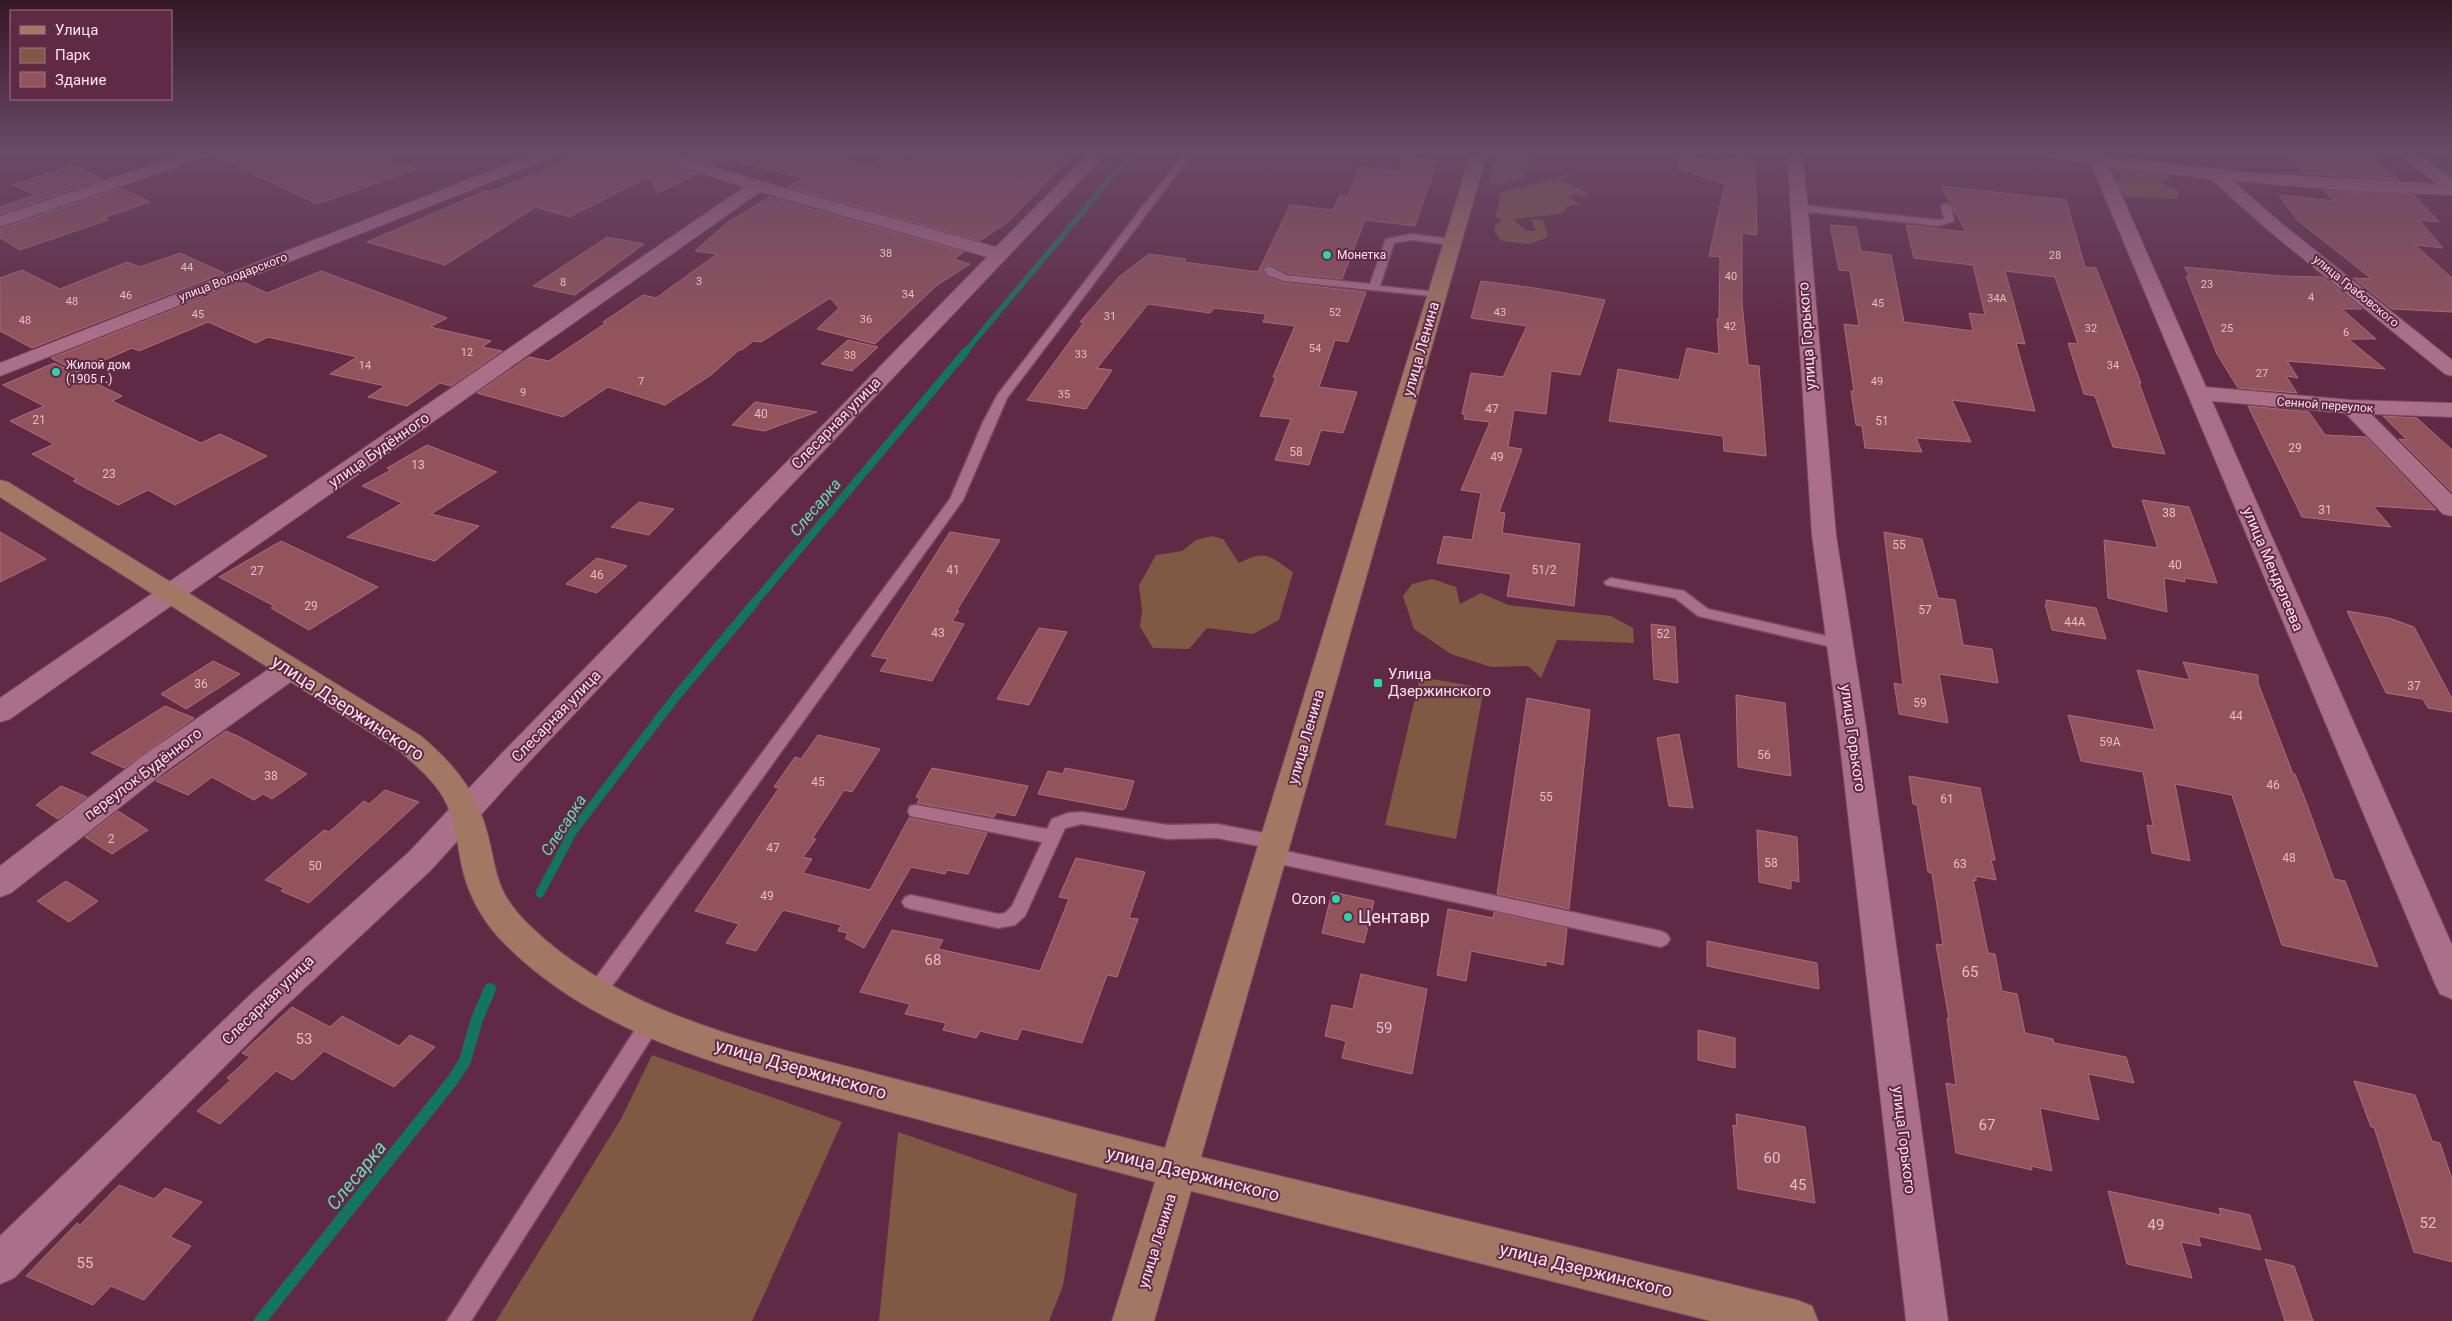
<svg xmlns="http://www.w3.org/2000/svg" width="2452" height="1321" viewBox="0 0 2452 1321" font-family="Roboto,sans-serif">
	<rect width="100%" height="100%" fill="#602a44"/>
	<path fill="#7f5943" d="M1498,153H1535L1527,170L1525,179L1500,185L1489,183Z
		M2124,167L2161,170L2172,178L2159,182L2178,190V199L2125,197L2115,182L2122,176L2110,168Z
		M1577,172L1560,180L1587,192V197L1574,194L1568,197L1582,205L1567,206L1561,214L1513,219L1527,231H1536L1531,219L1543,220L1548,237L1530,244L1501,241L1494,231L1496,224L1502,221L1496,216L1501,192Z
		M1212,536L1223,539L1239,563C1266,549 1269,556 1293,572L1279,620L1253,634L1207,628L1189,649L1153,648L1140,627L1142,611L1139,585L1156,555L1182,551L1196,540Z
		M1432,579L1456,587L1460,604L1481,593L1508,605L1611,616L1633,628L1634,643L1557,640L1541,678L1528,666L1491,667L1451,654L1414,629L1403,596L1412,584Z
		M1420,677L1484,688L1456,839L1385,825Z
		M652,1055L842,1122L752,1321H496L621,1119Z
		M898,1132L1077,1194L1063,1286L1049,1321H879Z"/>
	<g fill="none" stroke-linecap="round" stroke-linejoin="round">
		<path stroke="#14755d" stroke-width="5.5" d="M2416,153L2452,178
			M965,352L1132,153"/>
		<path stroke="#14755d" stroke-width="8" d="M754,603L966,351"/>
		<path stroke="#14755d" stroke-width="9" d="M540,893L573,831L674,699L755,602"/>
		<path stroke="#14755d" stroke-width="12" d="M260,1321L452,1081L465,1061L477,1019L490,989"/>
	</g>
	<path fill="#92535c" stroke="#af6d76" d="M214,153H369L417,169L317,204L213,155Z
		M583,153H645L648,158L698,174L658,193L649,177L569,217L536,207L445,265L367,242L485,191L490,192Z
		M679,153H741L716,165Z
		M741,153H823L870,166L884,157L911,161L921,153H1072L1066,160H1068L1008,222L980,241L787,187L802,178L740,162Z
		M2283,153L2372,155L2399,180L2306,174Z
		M1403,157L1437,161L1415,226L1365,220L1342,279L1287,273L1270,264L1262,268L1266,277L1284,283L1366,292L1348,342L1335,340L1319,387L1357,392L1343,433L1321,430L1309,465L1275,460L1291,419L1260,416L1276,377H1273L1295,326L1263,322L1266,314L1214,308L1210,313L1148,304L1097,368L1112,370L1086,409L1027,400L1084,322H1080L1119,277L1149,254L1186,259L1184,262L1258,272L1290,205L1333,210L1340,195L1348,196L1360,167L1398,171Z
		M1679,157L1726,162V158L1755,161L1757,235L1742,233V302L1748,365L1759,366L1766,456L1724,451L1723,436L1609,421L1618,369L1679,380L1687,348L1719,354L1717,319H1719L1720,257L1709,256L1725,184L1677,168Z
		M74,165L103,179L0,214V207L35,195L12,185Z
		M1941,186L2066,200L2085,267L2096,268L2141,383H2139L2165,454L2113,447L2095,396L2084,394L2068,343L2078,344L2055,277L2005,271L2025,344L2016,343L2035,411L1952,400L1971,442L1916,438L1922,452L1865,448L1862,426L1856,425L1851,391H1854L1844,324L1859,326L1850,271L1839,270L1830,225L1856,227L1861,251L1891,255L1904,322L1973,331L1969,313L1985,315L1973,265L1914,258L1906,225L1966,232Z
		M121,188L150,202L103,218L108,220L20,250L0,238V229Z
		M2324,191L2414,195L2439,222L2419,220L2443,248L2415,245L2452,278V312L2392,309L2353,278L2372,279L2297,220L2279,195L2335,201Z
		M770,197L964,252L954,259L970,264L936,286L875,344L817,329L839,308L830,298L761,342L753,341L742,350H739L711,375L665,405L608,387L563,417L477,393L529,357L549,361L606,323L603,322L643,295L656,298L717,254L695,251L728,222Z
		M607,237L644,244L575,295L533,286Z
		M180,253L224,273L32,348L0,331V278L22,270L60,289L127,262L140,267Z
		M2184,267L2279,276L2323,277L2362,309H2342L2376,339H2348L2385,369L2287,361L2298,378L2286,376L2297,393L2238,388L2217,354L2186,276H2190Z
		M321,271L447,318L430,327L491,341L482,347L502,351L451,386L440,383L407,406L368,397L385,386L330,374L357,357L268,337L256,343L208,322L139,351L132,348L77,372L51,358L243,282L267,293Z
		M1481,281L1535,288L1605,300L1580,375L1551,371L1546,414L1514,410L1508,447L1522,449L1499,512L1505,513L1502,533L1580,544L1574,606L1507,596L1511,574L1437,563L1444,536L1472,540L1481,493L1461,490L1490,422L1464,419L1465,415L1462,414L1471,373L1503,377L1527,326L1471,318Z
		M848,340L878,347L852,371L821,364Z
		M54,363L122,396L112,401L201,443L220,434L267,456L175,505L148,490L118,505L73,481L77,479L32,454L54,444L10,421L44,406L3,385Z
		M755,402L817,412L764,431L732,425Z
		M2248,406L2309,412L2325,435L2366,437L2436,510L2373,506L2391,527L2302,517Z
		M2383,416L2417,418L2452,450V492L2399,439L2407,440Z
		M427,445L497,472L431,514L479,526L435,561L347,537L402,503L362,486L391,470L387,468Z
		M2142,500L2189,507L2217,583L2184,578L2185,582L2164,578L2167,612L2108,598L2104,540L2158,548Z
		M639,502L674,509L649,535L611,527Z
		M0,532L46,559L0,582Z
		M950,532L1000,540L957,610L959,611L952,621L964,624L932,681L880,671L888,659L871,656Z
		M1884,532L1922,539L1938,598L1955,600L1963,645L1992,649L1998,683L1939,674L1948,723L1899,714L1894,683L1903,685Z
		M281,541L378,587L309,630L271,608L274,606L219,577Z
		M597,558L627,566L597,593L566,584Z
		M2046,600L2096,608L2106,639L2052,630L2045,604H2047Z
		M2347,611L2389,618L2414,627L2452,699V712L2428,708L2423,699L2386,693Z
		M1651,624L1675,627L1678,683L1654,679Z
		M1039,628L1067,632L1029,705L997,699Z
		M213,661L240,674L186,709L161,694Z
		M2183,662L2258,675V683L2293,774H2295L2308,807L2334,879L2345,881L2378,967L2282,945L2232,795L2175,784L2190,861L2152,853L2147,825L2153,826L2143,772L2081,761L2068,715L2155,730L2137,670L2190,680Z
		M1736,695L1785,703L1791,776L1738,767Z
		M1527,698L1590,710L1569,909L1497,894Z
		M165,706L194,718L124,768L91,753Z
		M226,731L240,737L307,774L272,799L263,794L254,800L212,777L188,795L156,781Z
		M1679,734L1693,808L1669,806L1657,738Z
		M818,735L880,749L852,792L844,790L812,839H816L803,857L812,859L803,873L870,890L909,818L987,833L968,874L947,870L945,874L911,867L864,948L845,938L848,933L838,931L841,925L783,910L756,951L726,943L739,924L695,911L779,788L774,787L795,757L801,759Z
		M932,768L1028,786L1015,816L997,812L994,817L917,803L920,798L916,797Z
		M1065,768L1134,781L1126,807L1123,810L1038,794L1048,771L1063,774Z
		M1909,776L1980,788L1995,860H1991L1996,880L1976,876V881L1973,880L1988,953L1995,954L2002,991L2017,994L2025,1033L2053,1039L2054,1043L2126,1057L2134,1083L2088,1074L2099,1120L2040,1108L2052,1171L2031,1166L2032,1170L1956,1153L1946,1083L1956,1085L1947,1018L1949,1019L1936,944L1943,945L1932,873L1928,872L1917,805L1913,804Z
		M61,786L87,797L58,819L36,805Z
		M385,790L419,802L309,903L281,891L284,888L265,880L324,830L329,832L364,801L369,804Z
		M118,811L148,830L112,854L85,837Z
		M1757,830L1797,837L1799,882L1791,880V889L1759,882Z
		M1076,858L1145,872L1129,918L1138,919L1117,977L1107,975L1082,1043L1022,1029L1017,1040L980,1031L976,1038L943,1030L946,1023L905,1014L910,1004L860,992L892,930L943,940L938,949L1040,971L1069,899L1059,897Z
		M66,881L98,901L69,922L37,901Z
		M1332,892L1374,901L1364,943L1322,933Z
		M1448,909L1493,918L1494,912L1567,928L1563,965L1546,961V966L1471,951L1466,981L1437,975Z
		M1707,941L1817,963L1819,989L1707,966Z
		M1361,974L1427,989L1412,1074L1342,1058L1346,1041L1325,1036L1332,1005L1353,1009Z
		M292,1007L330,1027L342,1016L399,1046L410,1035L435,1047L394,1087L324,1051L293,1080L276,1071L220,1124L197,1111L231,1080L227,1078L250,1057L242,1053Z
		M1698,1030L1735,1038V1068L1698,1060Z
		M2354,1081L2415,1095L2432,1141L2440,1143L2452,1179V1262L2414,1252L2374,1127H2371Z
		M1736,1114L1805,1127L1815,1203L1738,1189L1733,1125L1737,1126Z
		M119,1185L154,1199L165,1188L202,1202L170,1237L191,1246L144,1300L111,1286L93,1305L26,1276L77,1223L80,1225Z
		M2108,1191L2221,1215L2219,1208L2250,1215L2261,1250L2198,1236L2201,1246L2181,1242L2192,1278L2127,1264Z
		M2265,1259L2294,1266L2313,1321H2285Z"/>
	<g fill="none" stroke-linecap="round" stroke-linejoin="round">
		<defs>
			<path id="lane" d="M1184,153H1193L1007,398L963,500L602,1000L595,1002L588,1000L586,994L588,988L950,499L983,422L998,394Z
				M1946,203L1951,206L1954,221L1939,226L1799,211L1794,208L1799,205L1939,220L1944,219L1941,206Z
				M1411,234L1452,239L1457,242L1452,245L1411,240L1394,243L1380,286L1437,292L1442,295L1441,297L1284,281L1267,275L1264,269L1269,266L1286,275L1370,284L1386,239Z
				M1611,578L1684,591L1708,609L1840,639L1847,644L1840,649L1698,616L1675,598L1606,585L1604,582Z
				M916,805L1047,829L1052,819L1068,813L1082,812L1168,825L1217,824L1275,835L1281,837L1284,842L1281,847L1275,849L1217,838L1168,839L1082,824L1065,828L1025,916L1015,925L998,928L911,909L905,907L902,902L905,897L911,895L998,914L1005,913L1012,906L1042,842L910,816L908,811L910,806Z
				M1271,848L1661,931L1667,934L1670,939L1667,944L1661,947L1271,862L1265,860L1262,855L1265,850Z
				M651,1014L658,1016L661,1022L658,1028L471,1321H447L644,1016Z"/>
			<path id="street" d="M187,153H212L210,156L0,227V216Z
				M536,153H559L557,156L0,376V363Z
				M647,153H672L763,182L996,247L1089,153H1106L525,766L431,870L276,1015L14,1278L0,1284V1236L252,993L409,852L505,750L987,257L760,192L10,719L0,722V698L744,187L649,156Z
				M1787,153H1803L1836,535L1866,727L1948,1321H1906L1838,727L1812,535Z
				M2043,153H2103L2105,156L2251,173L2437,184L2396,153H2415L2452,179V195L2351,191L2233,181L2281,223L2452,360V376L2445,374L2269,231L2211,179L2109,167L2206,387L2351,400L2452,403V417L2371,414L2452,495V516L2443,514L2345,413L2212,401L2452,945V999L2440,994L2435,984L2091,164L2051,158Z
				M289,659L299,662L303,669L299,676L166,771L11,893L0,897V866L144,755L279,662Z"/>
			<path id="secondary" d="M1471,153H1487L1201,1157L1797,1300L1812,1306L1818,1321H1711L1191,1191L1154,1321H1112L1155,1182C1060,1157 966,1132 872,1107C745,1072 604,1042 507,946C483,923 467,894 461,862C457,841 455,818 444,799C434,780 416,766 401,752L0,497V480L8,482L421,736C449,760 471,784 483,819C499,865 489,886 529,925C624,1017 760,1043 884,1076C977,1100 1071,1124 1165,1148Z"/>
		</defs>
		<use href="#lane" stroke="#774a61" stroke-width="3"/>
		<use href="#street" stroke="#774a61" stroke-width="2"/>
		<use href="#secondary" stroke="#774a61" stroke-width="2"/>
		<use href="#lane" fill="#ac6f8a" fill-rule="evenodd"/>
		<use href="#street" fill="#ac6f8a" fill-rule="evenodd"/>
		<use href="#secondary" fill="#a27865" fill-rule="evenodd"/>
	</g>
	<linearGradient id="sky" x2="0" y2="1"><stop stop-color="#351725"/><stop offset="0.45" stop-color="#694a67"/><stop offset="1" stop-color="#694a67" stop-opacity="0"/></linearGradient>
	<rect width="2452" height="338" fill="url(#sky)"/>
	<g fill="#2ad5ac" stroke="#602a44" stroke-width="2">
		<circle cx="1327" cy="255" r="5"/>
		<circle cx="56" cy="372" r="5"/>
		<rect x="1373" y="678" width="10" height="10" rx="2.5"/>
		<circle cx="1336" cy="899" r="5"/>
		<circle cx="1348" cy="917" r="5"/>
	</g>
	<g text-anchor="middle" stroke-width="4" stroke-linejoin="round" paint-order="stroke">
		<g font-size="11" fill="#e3bec9">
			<text x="886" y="257">38</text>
			<text x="2055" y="259">28</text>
			<text x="187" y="271">44</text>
			<text x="1731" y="280">40</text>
			<text x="699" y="285">3</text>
			<text x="563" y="286">8</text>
			<text x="2207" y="288">23</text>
			<text x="908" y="298">34</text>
			<text x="126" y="299">46</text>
			<text x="2311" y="301">4</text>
			<text x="1997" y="302">34А</text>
			<text x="72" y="305">48</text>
			<text x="1878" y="307">45</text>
			<text x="1335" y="316">52</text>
			<text x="1500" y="316">43</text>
			<text x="198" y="318">45</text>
			<text x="1110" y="320">31</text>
			<text x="866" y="323">36</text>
			<text x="25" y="324">48</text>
			<text x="1730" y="330">42</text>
			<text x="2091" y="332">32</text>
			<text x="2227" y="332">25</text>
			<text x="2346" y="336">6</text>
			<text x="1315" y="352">54</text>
			<text x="467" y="356">12</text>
			<text x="1081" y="358">33</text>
			<text x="850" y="359">38</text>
			<text x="365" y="369">14</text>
			<text x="2113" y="369">34</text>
			<text x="2262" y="377">27</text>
			<text x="641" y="385">7</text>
			<text x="1877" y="385">49</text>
			<text x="523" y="396">9</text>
			<text x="1064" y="398">35</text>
		</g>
		<g font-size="12" fill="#fee2ed" stroke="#602a44" text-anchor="start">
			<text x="1337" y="259">Монетка</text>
			<text x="66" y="369">Жилой дом<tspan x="66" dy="14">(1905 г.)</tspan></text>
		</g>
		<g font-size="12" fill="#fee2ed" stroke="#602a44">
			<text transform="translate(233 277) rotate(-21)" y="4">улица Володарского</text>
			<text transform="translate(2356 291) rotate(39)" y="4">улица Грабовского</text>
			<text transform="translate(2325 405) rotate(4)" y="4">Сенной переулок</text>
		</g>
		<g font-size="12" fill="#e3bec9">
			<text x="1492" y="413">47</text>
			<text x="761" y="418">40</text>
			<text x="39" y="424">21</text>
			<text x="1882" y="425">51</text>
			<text x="2295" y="452">29</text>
			<text x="1296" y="456">58</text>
			<text x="1497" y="461">49</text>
			<text x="418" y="469">13</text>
			<text x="109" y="478">23</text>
			<text x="2325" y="514">31</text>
			<text x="2169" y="517">38</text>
			<text x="1899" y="549">55</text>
			<text x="2175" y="569">40</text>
			<text x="953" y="574">41</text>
			<text x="1544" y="574">51/2</text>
			<text x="257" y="575">27</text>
			<text x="597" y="579">46</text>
			<text x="311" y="610">29</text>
			<text x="1925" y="614">57</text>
			<text x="2075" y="626">44А</text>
			<text x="938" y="637">43</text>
			<text x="1663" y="638">52</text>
			<text x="201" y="688">36</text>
			<text x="2414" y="690">37</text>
			<text x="1920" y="707">59</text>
			<text x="2236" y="720">44</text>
			<text x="2110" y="746">59А</text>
			<text x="1764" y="759">56</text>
			<text x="271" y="780">38</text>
			<text x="818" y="786">45</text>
			<text x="2273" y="789">46</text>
			<text x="1546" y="801">55</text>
			<text x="1947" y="803">61</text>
			<text x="111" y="843">2</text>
			<text x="773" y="852">47</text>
			<text x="2289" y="862">48</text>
			<text x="1771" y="867">58</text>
			<text x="1960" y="868">63</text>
			<text x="315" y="870">50</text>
			<text x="767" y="900">49</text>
		</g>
		<g font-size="15" fill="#fee2ed" stroke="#602a44">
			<text transform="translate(1807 336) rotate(-94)" y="5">улица Горького</text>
			<text transform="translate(1421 349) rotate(-74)" y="5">улица Ленина</text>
			<text transform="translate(836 423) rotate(-46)" y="5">Слесарная улица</text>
			<text transform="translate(379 450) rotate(-35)" y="5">улица Будённого</text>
			<text transform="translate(2273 569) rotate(67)" y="5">улица Менделеева</text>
			<text transform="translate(556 716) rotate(-46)" y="5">Слесарная улица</text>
			<text transform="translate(1306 737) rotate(-74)" y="5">улица Ленина</text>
			<text transform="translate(1853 738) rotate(82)" y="5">улица Горького</text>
			<text transform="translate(143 774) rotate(-37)" y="5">переулок Будённого</text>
			<text transform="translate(268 1000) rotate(-44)" y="5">Слесарная улица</text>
			<text transform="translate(1904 1140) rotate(83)" y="5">улица Горького</text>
			<text transform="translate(1157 1241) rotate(-73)" y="5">улица Ленина</text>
		</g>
		<g font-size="15" fill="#fee2ed" stroke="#602a44" text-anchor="start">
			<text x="1388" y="679">Улица<tspan x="1388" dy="17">Дзержинского</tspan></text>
			<text x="1326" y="904" text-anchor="end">Ozon</text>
		</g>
		<g font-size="15" fill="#e3bec9">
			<text x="933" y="965">68</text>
			<text x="1970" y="977">65</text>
			<text x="1384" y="1033">59</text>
			<text x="304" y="1044">53</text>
			<text x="1987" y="1130">67</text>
			<text x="1772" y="1163">60</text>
			<text x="1798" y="1190">45</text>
			<text x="2428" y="1228">52</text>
			<text x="2156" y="1230">49</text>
			<text x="85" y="1268">55</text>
		</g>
		<g font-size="16" font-style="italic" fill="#62ddba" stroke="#602a44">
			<text transform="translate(815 507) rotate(-50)" y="6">Слесарка</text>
			<text transform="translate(563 825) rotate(-57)" y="6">Слесарка</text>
		</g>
		<g font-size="18" fill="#fee2ed" stroke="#602a44">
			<text transform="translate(348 708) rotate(33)" y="6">улица Дзержинского</text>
			<text transform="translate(801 1069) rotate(16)" y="6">улица Дзержинского</text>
			<text transform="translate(1193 1174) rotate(14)" y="6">улица Дзержинского</text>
			<text transform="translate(1586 1270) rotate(14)" y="6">улица Дзержинского</text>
		</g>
		<g font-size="18" fill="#fee2ed" stroke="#602a44" text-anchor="start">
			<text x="1358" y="923">Центавр</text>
		</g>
		<g font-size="19" font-style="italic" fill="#62ddba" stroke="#602a44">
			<text transform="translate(356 1175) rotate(-51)" y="7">Слесарка</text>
		</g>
	</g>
	<rect x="10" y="10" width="162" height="90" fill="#602a44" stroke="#9f7488"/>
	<rect x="20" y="26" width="25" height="8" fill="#a27865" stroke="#9f7488"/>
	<text x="55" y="35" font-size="15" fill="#fee2ed">Улица</text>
	<rect x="20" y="48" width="25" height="15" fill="#7f5943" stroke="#9f7488"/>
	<text x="55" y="60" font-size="15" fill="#fee2ed">Парк</text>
	<rect x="20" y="72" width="25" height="15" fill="#92535c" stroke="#9f7488"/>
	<text x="55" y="85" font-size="15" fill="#fee2ed">Здание</text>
</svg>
